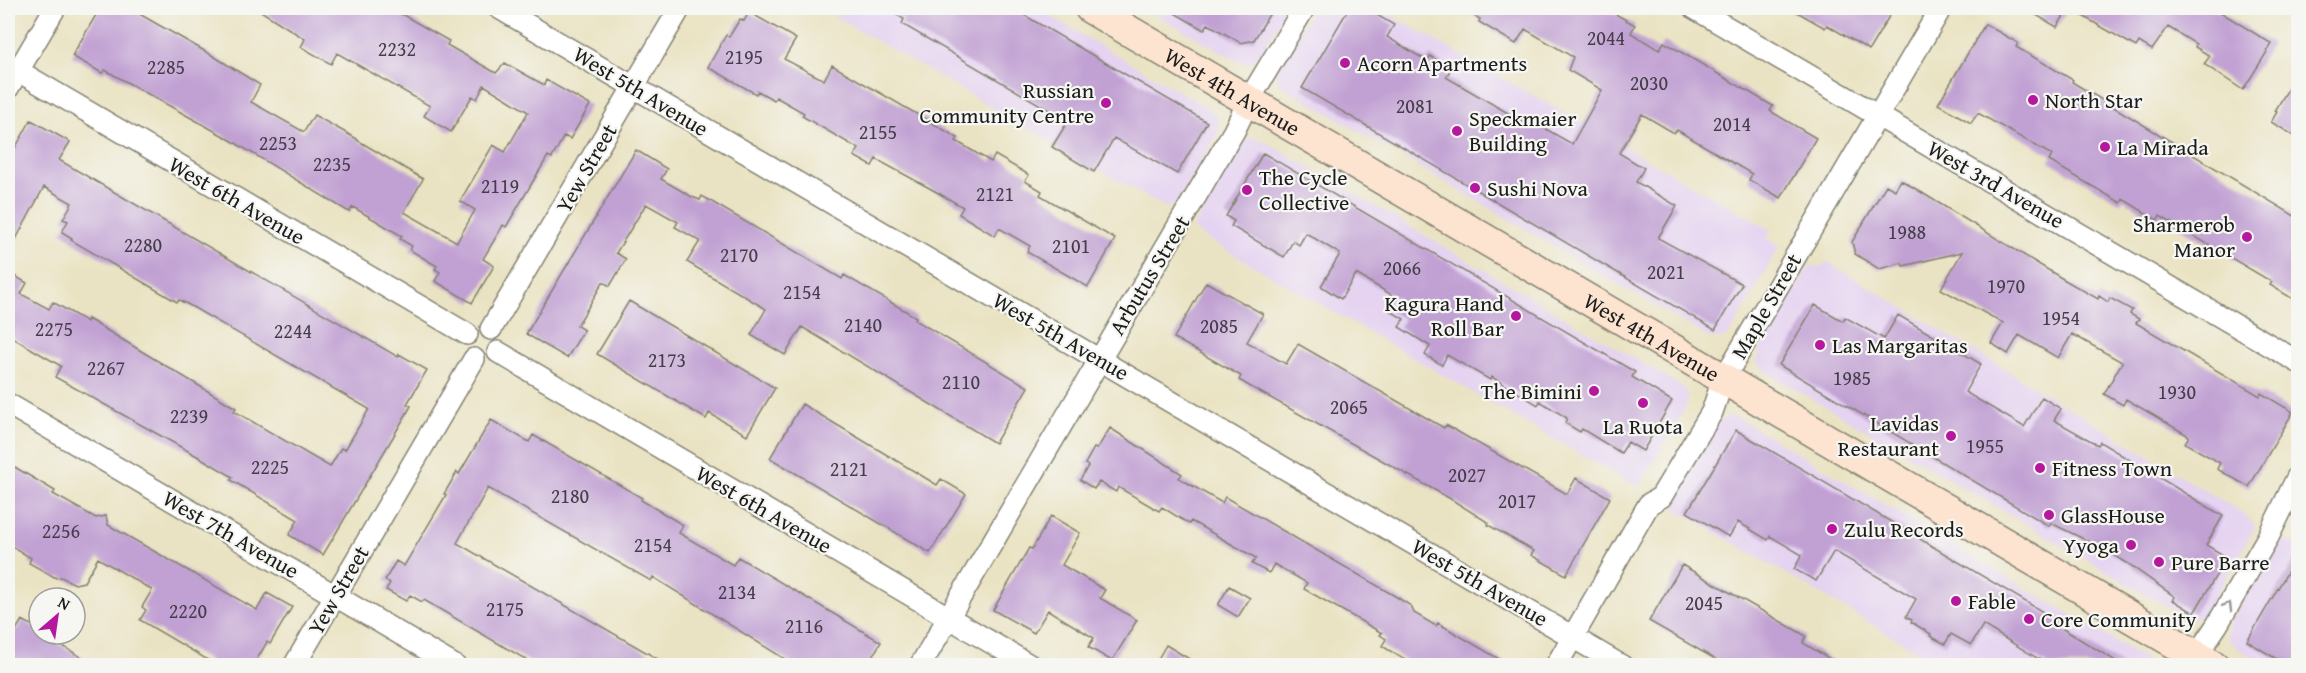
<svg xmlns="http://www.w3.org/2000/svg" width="2306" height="673" viewBox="0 0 2306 673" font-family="'Gentium Book Plus',serif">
	<rect width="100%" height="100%" fill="#f6f6f2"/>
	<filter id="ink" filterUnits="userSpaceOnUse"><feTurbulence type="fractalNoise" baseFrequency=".0167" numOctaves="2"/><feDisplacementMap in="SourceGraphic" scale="12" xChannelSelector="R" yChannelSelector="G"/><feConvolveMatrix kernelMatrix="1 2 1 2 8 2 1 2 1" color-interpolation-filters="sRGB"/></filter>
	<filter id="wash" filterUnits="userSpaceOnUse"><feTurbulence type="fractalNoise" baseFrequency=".008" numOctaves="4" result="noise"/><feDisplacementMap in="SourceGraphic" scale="24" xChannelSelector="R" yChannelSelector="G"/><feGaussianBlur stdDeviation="1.35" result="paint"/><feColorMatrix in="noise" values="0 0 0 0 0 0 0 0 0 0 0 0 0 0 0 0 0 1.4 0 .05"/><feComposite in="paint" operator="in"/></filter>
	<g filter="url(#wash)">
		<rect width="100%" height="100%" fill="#eae3c3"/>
		<path fill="#e5d3f1" d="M820,8H1036L1209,109L1219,119L1218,133L1176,205L1166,208Z
			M1144,8H1289L1259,54L1253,61L1243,64Z
			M1313,8H1378L1771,230L1767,237L1779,247L1730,334L1721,339L1710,338L1279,84L1275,71Z
			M1254,138L1264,141L1683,387L1688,396L1686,407L1640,485L1632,484L1202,236L1193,228L1240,146L1248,139Z
			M1826,261L2244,514L2255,527L2206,613L2197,618L2185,617L1763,370L1757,361L1760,349L1810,265L1822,267Z
			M1731,416L1738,418L2155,665H1941L1676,509L1672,502L1715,426L1720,421Z
			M2278,540L2290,541L2298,546V665H2267L2234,646L2227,636L2229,622Z"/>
		<g id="blocks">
			<path fill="#c1a1d3" d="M100,8H129L215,57L260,85L251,102L304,132L314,115L357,139V140L423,179L404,212L457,242L475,210L460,201L493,145L505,152L528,112L484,85L477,99L472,96L451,132L424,116L430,106L337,53L331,64L301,47L305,39L256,8H391L449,41L447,45L496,73L505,63L544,85L546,80L590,105L570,139L564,136L552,158L548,156L506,227L503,225L483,259L494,266L472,303L435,281L440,272L435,269L437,266L410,250L412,246L400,239L402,236L353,207L349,212L229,139L105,70L102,73L72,56Z
				M884,8H1012L1207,122L1177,174L1114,138L1094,172L1052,147L1068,121L902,24L904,19Z
				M1166,8H1273L1254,40L1241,43L1208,24L1204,30Z
				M1349,8H1365L1394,25L1387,37L1427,61L1430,56L1451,69L1446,77L1530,126L1532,121L1572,144L1602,90L1568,70L1573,57L1525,29L1516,44L1479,22L1480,19L1460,8H1605L1635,25L1631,33L1659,50L1664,42L1773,106L1770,111L1816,138L1781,198L1749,180L1752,174L1677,130L1674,133L1642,114L1619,153L1644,168L1636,182L1677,206L1658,238L1742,284L1715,330L1302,88Z
				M1790,8H1894L1869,50L1827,25L1825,28Z
				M2024,8H2214L2272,44L2243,90L2204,64L2210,56L2195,47L2196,44L2168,27L2152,50L2139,42L2136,47L2069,8L2057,27Z
				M749,12L796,39L784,59L824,80L832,65L958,138L956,141L991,162L995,155L1029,175L1025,181L1042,191L1040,195L1115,239L1088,287L1027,252L1030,246L999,228L995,236L959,214L963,207L933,190L876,159L872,166L854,156L859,149L802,116L804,113L776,97L774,100L758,91L756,94L708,67L726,35L729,37L740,19L744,21Z
				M1985,24L2018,43L2016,47L2073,80L2072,82L2298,218V302L2270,285L2272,282L2160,216L2157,220L2123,199L2121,203L2049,161L2052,155L1978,113L1971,123L1938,104Z
				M2298,72V138L2271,122L2277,112L2275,111Z
				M31,120L70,142L59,160L398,357L399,354L427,370L407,404L411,406L393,437L323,555L289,535L298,520L231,480L233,477L206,461L55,377L61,366L8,335V272L27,283L21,294L49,309L53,302L87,322L88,319L236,408L234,411L330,467L341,448L345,450L369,409L189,305L179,300L177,302L71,240L72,238L62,232L68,221L63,219L72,203L44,187L8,254V161Z
				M636,150L667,169L661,179L692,197L700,200L702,196L842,279L844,275L916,317L915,320L1028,387L995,443L802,327L785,355L751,335L766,309L687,262L700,241L675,227L678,222L646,204L616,253L626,259L610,286L603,282L577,326L584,330L567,358L526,334Z
				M1263,153L1635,372L1632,377L1672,401L1643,451L1628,442L1621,453L1582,429L1580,432L1565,423L1567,418L1540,401L1538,405L1492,377L1490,380L1447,355L1442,365L1425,355L1430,346L1399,327L1404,319L1389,310L1397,298L1356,274L1341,299L1321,286L1340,254L1306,233L1299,245L1293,241L1284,257L1231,226L1234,221L1226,216Z
				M1901,180L2063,279L2098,299L2099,296L2108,302L2110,298L2132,310L2130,314L2139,319L2136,323L2260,396L2261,393L2293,412L2249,487L2217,469L2220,463L2185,443L2189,436L2126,399L2123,405L2104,394L2122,362L2072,334L2058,358L2019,335L2008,354L1991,343L2003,323L1941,289L1962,252L1903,266L1902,263L1879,269L1855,254L1852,242L1886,185L1895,190Z
				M1206,282L1263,314L1247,342L1286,364L1298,344L1444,428L1446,425L1567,494L1576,478L1610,498L1566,575L1531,555L1534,551L1488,525L1489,523L1449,498L1251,387L1239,380L1241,376L1174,338Z
				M629,301L775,388L747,435L709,413L706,419L597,354Z
				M1815,305L1843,321L1845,317L1884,339L1898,315L1981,364L1965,392L2024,427L2042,397L2061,409L2054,420L2098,445L2100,442L2223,516L2206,545L2227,557L2194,613L2173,600L2175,597L2127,563L2104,549L2051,523L2049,526L1779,365Z
				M802,404L937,485L941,479L966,494L930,553L770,458Z
				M491,420L529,442L533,435L642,498L641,500L683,525L679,533L733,565L738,557L881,642L867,666H796L653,577L651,581L488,488L457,543L670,666H537L424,600L422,602L410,595L406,601L386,590L390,583L385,580L396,561L404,566L446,495L444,494L457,472L459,474Z
				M1110,428L1182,474L1179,478L1222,503L1225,497L1395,596L1411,606L1414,613L1436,626L1438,623L1511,666H1415L1382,646L1386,639L1380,635L1382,633L1304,589L1307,583L1274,564L1269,573L1252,564L1256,558L1226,541L1191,521L1189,524L1162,507L1159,511L1118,487L1116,492L1099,482L1094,489L1080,480L1088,466L1085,464L1094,448L1097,449Z
				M1736,430L2065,625L2063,629L2124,666H2050L1983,625L1971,645L1951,634L1945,644L1930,636L1931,634L1911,622L1912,620L1906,617L1916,599L1834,551L1816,581L1794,569L1802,555L1770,536L1768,540L1738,522L1729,537L1687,512Z
				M8,463L55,491L53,494L96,518L106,516L108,525L257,610L267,593L292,607L270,644L267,642L253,666H218L140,620L146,610L142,607L152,590L98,558L84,582L75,584L61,577L56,578L29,563L31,558L8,544Z
				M1051,516L1080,533L1062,565L1105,590L1100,598L1137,620L1112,661L1088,647L1094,638L1048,610L1034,633L993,610L1029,548L1032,549Z
				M2298,554V666H2288L2247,641Z
				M1682,565L1806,636L1803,643L1842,666H1727L1649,621Z
				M1229,586L1250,598L1238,617L1218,605Z
				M22,620L39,629V634H47L46,636L96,666H8V637L13,628L16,630Z
				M1166,645L1201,666H1154Z"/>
		</g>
	</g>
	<g filter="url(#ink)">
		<use href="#blocks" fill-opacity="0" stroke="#838070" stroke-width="1.5"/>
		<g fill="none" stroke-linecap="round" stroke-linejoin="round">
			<defs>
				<path id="street" d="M499,8L1622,666
					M1694,8L2298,362
					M8,65L467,334
					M8,88L55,8
					M491,329L680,8
					M498,352L1031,666
					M8,404L455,666
					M2190,665L2217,625L2268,537L2298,476
					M294,666L474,359
					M920,666L1234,131L1249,100L1304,8
					M1556,666L1649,504L1661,497L1712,412L1723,380L1941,8"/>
				<g id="secondary">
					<path id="s1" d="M1090,8L2214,666"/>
				</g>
			</defs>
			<use href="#street" stroke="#838070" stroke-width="24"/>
			<use href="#secondary" stroke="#838070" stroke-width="33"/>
			<use href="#street" stroke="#fff" stroke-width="21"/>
			<use href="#secondary" stroke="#fde4d1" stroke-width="30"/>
		</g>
		<defs><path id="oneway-chevron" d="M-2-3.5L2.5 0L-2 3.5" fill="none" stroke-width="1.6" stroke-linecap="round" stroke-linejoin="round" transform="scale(1.5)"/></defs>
		<use stroke="#999" href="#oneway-chevron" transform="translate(2228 606) rotate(-60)"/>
	</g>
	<g fill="#b5179e" stroke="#f6f6f2" stroke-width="2">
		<circle cx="1345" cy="63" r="6"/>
		<circle cx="2033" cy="100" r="6"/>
		<circle cx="1106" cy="103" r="6"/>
		<circle cx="1457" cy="131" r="6"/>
		<circle cx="2105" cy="147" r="6"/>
		<circle cx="1475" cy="188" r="6"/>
		<circle cx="1247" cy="190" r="6"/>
		<circle cx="2247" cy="237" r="6"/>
		<circle cx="1516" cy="316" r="6"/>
		<circle cx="1820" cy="345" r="6"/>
		<circle cx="1594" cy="391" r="6"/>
		<circle cx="1643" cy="403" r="6"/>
		<circle cx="1951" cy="436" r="6"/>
		<circle cx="2040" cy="468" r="6"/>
		<circle cx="2049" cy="515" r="6"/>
		<circle cx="1832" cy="529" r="6"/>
		<circle cx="2131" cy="545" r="6"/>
		<circle cx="2159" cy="562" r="6"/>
		<circle cx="1956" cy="601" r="6"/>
		<circle cx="2029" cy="619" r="6"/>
	</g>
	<g text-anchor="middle" stroke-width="4.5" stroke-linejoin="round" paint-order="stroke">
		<g font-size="20" fill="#453d4a">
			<text x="1606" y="45">2044</text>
			<text x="397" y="56">2232</text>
			<text x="744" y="64">2195</text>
			<text x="166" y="74">2285</text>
			<text x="1649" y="90">2030</text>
			<text x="1415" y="113">2081</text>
			<text x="1732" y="131">2014</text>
			<text x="878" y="139">2155</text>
			<text x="278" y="150">2253</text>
			<text x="332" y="171">2235</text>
			<text x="500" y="193">2119</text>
			<text x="995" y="201">2121</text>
			<text x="1907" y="239">1988</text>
			<text x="143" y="252">2280</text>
			<text x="1071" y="253">2101</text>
			<text x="739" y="262">2170</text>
			<text x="1402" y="275">2066</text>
			<text x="1666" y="279">2021</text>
			<text x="2006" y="293">1970</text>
			<text x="802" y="299">2154</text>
			<text x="2061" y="325">1954</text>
			<text x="863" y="332">2140</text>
			<text x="1219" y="333">2085</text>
			<text x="54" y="336">2275</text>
			<text x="293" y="338">2244</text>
			<text x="667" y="367">2173</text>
			<text x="106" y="375">2267</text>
			<text x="1852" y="385">1985</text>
			<text x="961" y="389">2110</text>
			<text x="2177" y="399">1930</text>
			<text x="1349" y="414">2065</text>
			<text x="189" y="423">2239</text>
			<text x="1985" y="453">1955</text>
			<text x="270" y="474">2225</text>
			<text x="849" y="476">2121</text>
			<text x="1467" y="482">2027</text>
			<text x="570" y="503">2180</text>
			<text x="1517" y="508">2017</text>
			<text x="61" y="538">2256</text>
			<text x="653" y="552">2154</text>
			<text x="737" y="599">2134</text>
			<text x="1704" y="610">2045</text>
			<text x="505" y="616">2175</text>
			<text x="188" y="618">2220</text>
			<text x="804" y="633">2116</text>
		</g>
		<g font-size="22" fill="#1c1c1c" stroke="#f6f6f2" text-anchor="start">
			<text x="1357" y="71">Acorn Apartments</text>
			<text x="1094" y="98" text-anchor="end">Russian<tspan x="1094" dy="25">Community Centre</tspan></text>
			<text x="2045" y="108">North Star</text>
			<text x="1469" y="126">Speckmaier<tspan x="1469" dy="25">Building</tspan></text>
			<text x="2117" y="155">La Mirada</text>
			<text x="1259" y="185">The Cycle<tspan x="1259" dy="25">Collective</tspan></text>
			<text x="1487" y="196">Sushi Nova</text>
			<text x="2235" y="232" text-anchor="end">Sharmerob<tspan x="2235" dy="25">Manor</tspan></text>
			<text x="1504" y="311" text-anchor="end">Kagura Hand<tspan x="1504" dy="25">Roll Bar</tspan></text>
			<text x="1832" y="353">Las Margaritas</text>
			<text x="1582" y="399" text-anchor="end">The Bimini</text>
			<text x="1939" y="431" text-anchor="end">Lavidas<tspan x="1939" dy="25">Restaurant</tspan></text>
			<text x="1643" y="434" text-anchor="middle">La Ruota</text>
			<text x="2052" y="476">Fitness Town</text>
			<text x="2061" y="523">GlassHouse</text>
			<text x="1844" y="537">Zulu Records</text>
			<text x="2119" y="553" text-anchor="end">Yyoga</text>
			<text x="2171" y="570">Pure Barre</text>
			<text x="1968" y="609">Fable</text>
			<text x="2041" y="627">Core Community</text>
		</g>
		<g font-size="22" fill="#1c1c1c" stroke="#f6f6f2">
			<text transform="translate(641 91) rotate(31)" y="8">West 5th Avenue</text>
			<text dy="8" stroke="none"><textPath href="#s1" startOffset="165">West 4th Avenue</textPath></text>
			<text transform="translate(586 168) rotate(-60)" y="8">Yew Street</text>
			<text transform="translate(1996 184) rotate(30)" y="8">West 3rd Avenue</text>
			<text transform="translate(237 200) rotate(30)" y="8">West 6th Avenue</text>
			<text transform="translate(1149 275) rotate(-59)" y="8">Arbutus Street</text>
			<text transform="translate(1766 306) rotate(-60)" y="8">Maple Street</text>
			<text transform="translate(1061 336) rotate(30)" y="8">West 5th Avenue</text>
			<text dy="8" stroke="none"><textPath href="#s1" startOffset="651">West 4th Avenue</textPath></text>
			<text transform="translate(764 509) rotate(30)" y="8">West 6th Avenue</text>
			<text transform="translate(231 534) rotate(30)" y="8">West 7th Avenue</text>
			<text transform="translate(1480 582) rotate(30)" y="8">West 5th Avenue</text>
			<text transform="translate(338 590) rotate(-60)" y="8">Yew Street</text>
		</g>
	</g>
	<rect width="2306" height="673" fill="none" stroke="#f6f6f2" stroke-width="30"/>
	<g transform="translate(57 616) rotate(29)"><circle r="28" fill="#f6f6f2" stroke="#9f9f9c" stroke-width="1.5"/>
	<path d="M0-4.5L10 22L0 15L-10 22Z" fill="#b5179e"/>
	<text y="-9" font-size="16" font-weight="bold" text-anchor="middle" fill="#1c1c1c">N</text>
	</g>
</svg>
